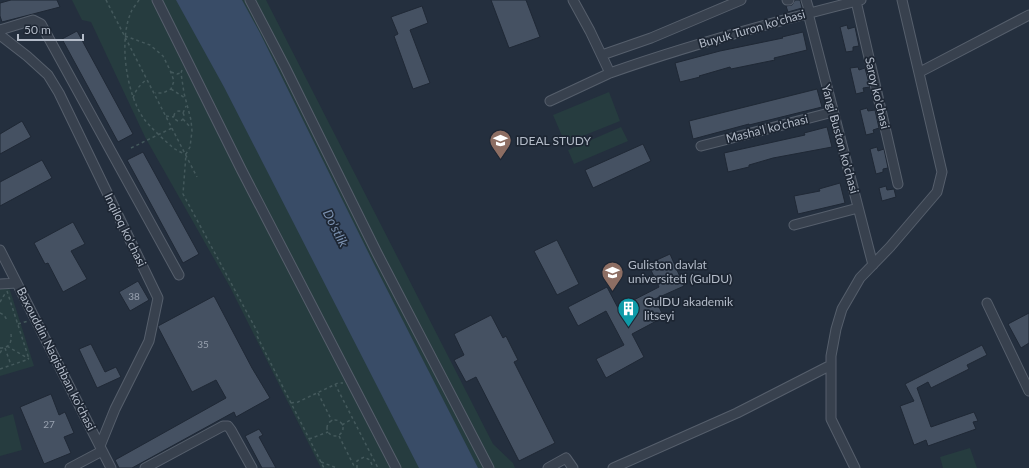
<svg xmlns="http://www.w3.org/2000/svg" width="1029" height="468" viewBox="0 0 1029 468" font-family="Lato,sans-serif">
	<rect width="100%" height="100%" fill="#242f3e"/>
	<path fill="#263c3f" d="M72,0H266L493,444L513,463L515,468H321L230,287L145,137L91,22L82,20Z
		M609,92L620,121L565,143L553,115Z
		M621,127L628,141L574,164L568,150Z
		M9,287L34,366L0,376V288Z
		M13,414L22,450L0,456V418Z
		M970,448L977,468H943L940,457Z"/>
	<path fill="#394c67" d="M176,0H242L260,33L374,264L478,468H419L224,87Z"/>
	<path fill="#455162" stroke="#1f2835" d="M11,0H57L60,7L2,22L0,16V3Z
		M491,0H526L540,37L509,48Z
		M795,0H800L802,8L788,12L786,6L792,5Z
		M422,6L428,23L410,30L430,83L413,89L394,36L398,34L391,17Z
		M847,25L848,29L855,27L859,46L853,47V51L846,52L840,27Z
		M77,31L133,134L118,142L62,39Z
		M803,32L807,50L774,58L775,60L731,69L730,67L699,76L700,77L680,82L675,63L720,51L783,38L782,37Z
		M858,67L859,70L865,68L870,87L863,88L864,92L856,94L850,68Z
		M817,89L822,107L749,125V124L693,139L689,121Z
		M867,108L868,111L875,110L879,128L873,130L874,133L866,135L860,110Z
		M22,121L31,137L0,154V134Z
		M827,127L832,147L773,158L749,165V167L728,172L724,153L805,135L804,133Z
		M643,144L651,161L593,188L585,170Z
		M877,147L878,151L884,149L888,168L883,169V172L876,174L870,149Z
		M143,152L199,254L183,263L127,160Z
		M42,160L52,178L0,206V182Z
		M840,183L845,203L798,214L794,196L820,191L819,189Z
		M886,186L887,190L894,189L896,197L882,201L879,188Z
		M73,222L85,244L71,251L87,279L63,292L48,263L45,264L34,243Z
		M557,240L579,284L557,295L534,251Z
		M670,254L684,286L655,299L664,317L632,334L644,357L606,378L596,359L624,345L606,311L578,326L568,307L607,287L618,308L659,287L648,264Z
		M138,281L149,300L130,311L119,292Z
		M214,296L252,368L270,398L236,417L234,412L132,468H119L115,460L226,398L216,380L192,392L158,327V326Z
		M1029,313V343L1021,348L1008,324Z
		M491,315L503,338L506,336L518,360L514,362L555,443L519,461L476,377L466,382L454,360L464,355L454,334Z
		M91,344L105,372L116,367L121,377L97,388L79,349Z
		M982,345L987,355L967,365L969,369L931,388L928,382L917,388L931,427L974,412L978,421L973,422L976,429L928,446L926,440L914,445L900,406L914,401L905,384Z
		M51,394L59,415L65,412L74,433L64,437L71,453L44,464L20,407Z
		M259,429L263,435L259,437L276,468H262L245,436Z"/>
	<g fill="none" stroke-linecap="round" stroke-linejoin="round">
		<defs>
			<path id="minor" d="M157,0L241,169L396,468
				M250,0L285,67L377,253L489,468
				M573,0L590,31L610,73C692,44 777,21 861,0
				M787,0H789
				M806,0L810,13
				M856,1L898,184
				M808,13L873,265
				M0,30L33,20L41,24L179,275
				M0,35L27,56L48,75L59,93L158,298L149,341L115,409L100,446
				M602,55L651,38L741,0
				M920,72L1029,15
				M550,101L610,73
				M701,146L833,112
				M794,225L858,208
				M0,250L111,468
				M0,284L17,283
				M987,303L1029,391
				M70,468L102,451
				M145,468L223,426H228L231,430L252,468
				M548,468L566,458L573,468
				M613,468L737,413L831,365
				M855,468L831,419V356L836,329L842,309L860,278L890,247L937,192L942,172L902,0"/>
		</defs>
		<use href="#minor" stroke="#565f6c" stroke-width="11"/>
		<path stroke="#44595c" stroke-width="1.5" stroke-dasharray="3 3" stroke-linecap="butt" d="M106,0L197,177
			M139,0C137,3 134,7 132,10C118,38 126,94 144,119C149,126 168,144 175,149C178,151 182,153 186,154
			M125,36L150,45L163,56L170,70L174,81L171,89L163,93H155
			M182,70L181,73L184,93L191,120L192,131L190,147L186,154L183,194L258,333L257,336L324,468
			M171,72L177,74L181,73
			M171,89L185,98
			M133,98C136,89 140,85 147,79
			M174 116a5 5 0 1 1 10 0a5 5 0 1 1-10 0Z
			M183,113L186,106
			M166,116L174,117
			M183,119L191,128
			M131,148L172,128
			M7,291L29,359
			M0,302L6,292
			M0,313L4,315L7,320
			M18,324L28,321
			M7,346L29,359
			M0,348C9,348 12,343 11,334
			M5,348L11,365
			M0,353L3,348
			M0,369L29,359
			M335,384L378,468
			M318,393L332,421
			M291,403L298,402L338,383H343
			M327 428a8 8 0 1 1 16 0a8 8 0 1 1-16 0Z
			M342,425L352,419
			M339,436L355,468
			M309,439L328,432
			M321,462L337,468
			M357,468V461L364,457L370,460L372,465L371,468"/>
		<use href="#minor" stroke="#38414e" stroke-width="9"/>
	</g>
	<defs>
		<symbol id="school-pin" viewBox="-11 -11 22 30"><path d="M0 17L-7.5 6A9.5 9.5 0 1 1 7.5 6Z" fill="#8d6e63" stroke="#1d2633"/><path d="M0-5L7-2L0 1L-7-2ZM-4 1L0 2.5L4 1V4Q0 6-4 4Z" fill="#fff"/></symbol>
		<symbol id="university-pin" viewBox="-11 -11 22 30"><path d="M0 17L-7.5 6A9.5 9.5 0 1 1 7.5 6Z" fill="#8d6e63" stroke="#1d2633"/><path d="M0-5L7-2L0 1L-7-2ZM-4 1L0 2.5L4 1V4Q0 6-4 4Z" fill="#fff"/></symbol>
		<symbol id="building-pin" viewBox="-11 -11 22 30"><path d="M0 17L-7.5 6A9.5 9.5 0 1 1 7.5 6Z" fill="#0f9aa8" stroke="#1d2633"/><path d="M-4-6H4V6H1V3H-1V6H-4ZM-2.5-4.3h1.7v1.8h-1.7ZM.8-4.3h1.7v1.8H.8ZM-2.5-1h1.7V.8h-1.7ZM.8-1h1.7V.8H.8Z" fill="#fff"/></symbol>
	</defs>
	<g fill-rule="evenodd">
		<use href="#school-pin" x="488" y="128" width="25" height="34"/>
		<use href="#university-pin" x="600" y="260" width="25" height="34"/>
		<use href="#building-pin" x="616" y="296" width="25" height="34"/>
	</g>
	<g text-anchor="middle" stroke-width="3.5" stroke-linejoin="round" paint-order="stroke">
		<g font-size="10" fill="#98a1af">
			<text x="134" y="300">38</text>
			<text x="203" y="348">35</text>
			<text x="49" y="428">27</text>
		</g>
		<g font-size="12" fill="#b4bcc9" stroke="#1d2633">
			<text transform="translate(752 29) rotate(-16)" y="4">Buyuk Turon ko'chasi</text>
			<text transform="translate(877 93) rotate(77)" y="4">Saroy ko'chasi</text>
			<text transform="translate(767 129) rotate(-14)" y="4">Masha'l ko'chasi</text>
			<text transform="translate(840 139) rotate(75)" y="4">Yangi Buston ko'chasi</text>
			<text transform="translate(125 230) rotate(64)" y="4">Inqiloq ko'chasi</text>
			<text transform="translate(56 359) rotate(63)" y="4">Baxouddin Naqishban ko'chasi</text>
		</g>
		<g font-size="12" fill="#b4bcc9" stroke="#1d2633" text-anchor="start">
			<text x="516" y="145">IDEAL STUDY</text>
			<text x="628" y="269">Guliston davlat<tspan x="628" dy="14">universiteti (GulDU)</tspan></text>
			<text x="644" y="306">GulDU akademik<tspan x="644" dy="14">litseyi</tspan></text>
		</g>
		<g font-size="13" font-style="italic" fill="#7c92b1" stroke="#1d2633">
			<text transform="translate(336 228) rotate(63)" y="5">Do'stlik</text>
		</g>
	</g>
	<path d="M18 34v6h65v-6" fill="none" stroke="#b4bcc9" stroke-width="2"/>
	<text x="24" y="34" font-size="12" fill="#b4bcc9" stroke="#1d2633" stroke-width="3" paint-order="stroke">50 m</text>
</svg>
